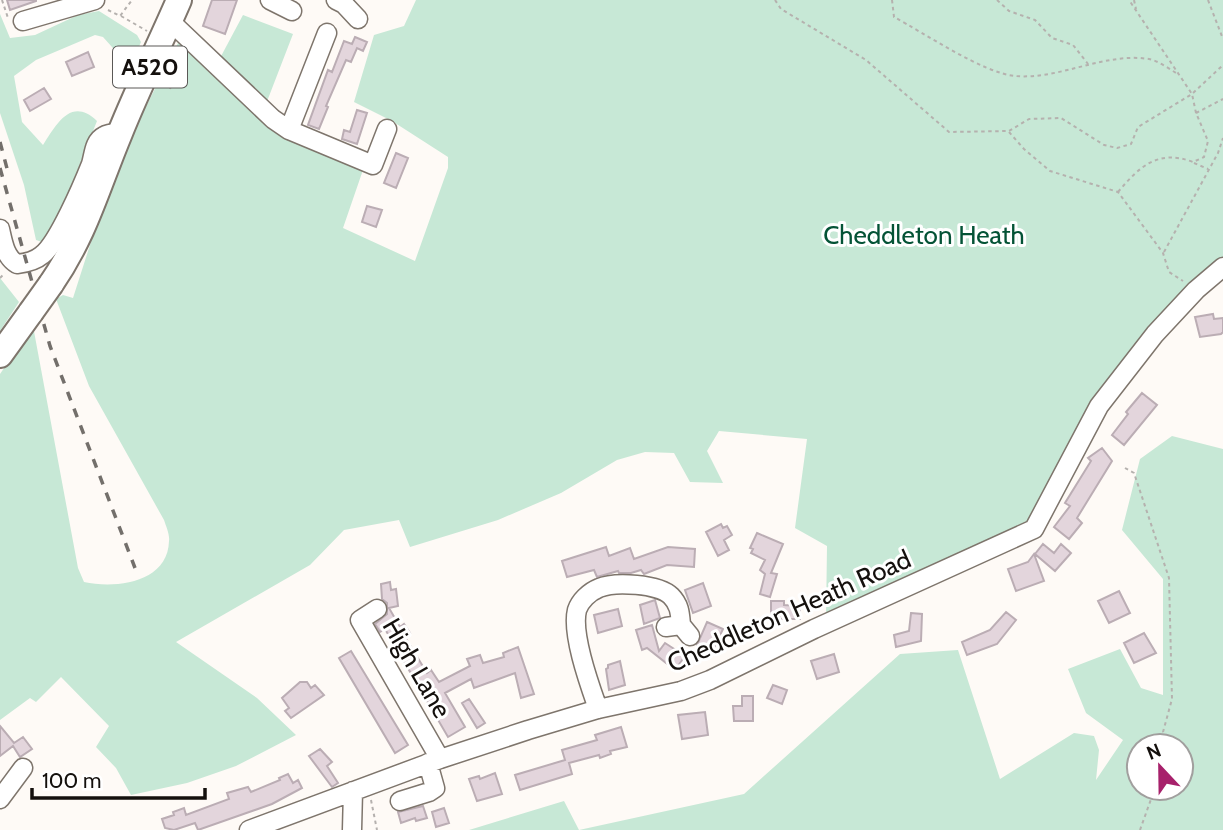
<svg xmlns="http://www.w3.org/2000/svg" width="1223" height="830" viewBox="0 0 1223 830" font-family="Cabin,sans-serif">
	<rect width="100%" height="100%" fill="#fefaf6"/>
	<path fill="#c7e8d6" fill-rule="evenodd" d="M416,0H1223V260L1154,328L1029,526L826,618L827,546L795,528L807,439L719,431L707,451L723,483L690,482L674,453L645,452L617,460L561,493L498,520L410,547L399,520L344,530L310,565L176,642L257,698L296,735L236,766L187,783L131,795L116,768L96,747L109,726L61,677L36,702L30,698L0,720V374L33,326L78,568L84,582C115,589 168,583 169,541C170,535 166,526 164,520L89,386L56,299L63,295L73,298L114,170L180,39L239,95L364,167L343,228L415,261L448,168V157L392,121L354,102L374,35L404,26Z
		M99,11L137,35L141,42L130,67L103,37L95,35L36,60L14,76L22,122L43,145C56,125 71,96 97,121L48,244L36,240L24,185L0,113V14L10,38L35,35L78,15Z
		M243,15L293,34L266,104L219,60Z
		M0,278L19,302L0,331Z
		M1172,436L1223,449V830H469L564,801L579,830L744,794L900,654L958,650L1000,779L1074,733L1094,736L1099,750L1096,780L1123,740L1086,713L1068,669L1120,649L1141,688L1163,695V579L1122,530L1140,459ZM1181,746V788H1139V746Z"/>
	<path fill="#e3d5dc" stroke="#bbadb4" stroke-width="2" d="M7,0H36V1L10,10Z
		M212,0H237L225,34L203,26Z
		M355,37L367,42L363,51L357,48L351,62L346,60L326,106L328,107L319,129L308,125L328,70L332,72L344,41L352,44Z
		M88,52L94,67L72,76L66,62Z
		M44,88L51,99L30,111L24,100Z
		M357,110L367,113L357,144L342,139L344,130L350,132Z
		M396,153L408,158L396,188L384,183Z
		M367,206L382,210L376,227L362,222Z
		M1213,314L1214,319L1223,318V332L1221,334L1200,337L1195,317Z
		M1142,393L1157,405L1124,445L1112,435L1128,414L1126,412Z
		M1102,448L1112,461L1077,518L1082,523L1069,539L1054,527L1070,506L1065,503L1091,461L1088,458Z
		M721,524L723,528L727,526L732,535L724,540L729,550L718,556L706,532Z
		M757,533L783,544L771,573L777,574L770,597L760,594L765,574L760,570L765,560L751,553L753,549L750,548Z
		M1043,544L1054,553L1061,544L1071,553L1055,571L1035,554Z
		M606,547L609,556L630,548L634,559L668,547L695,549L694,567L667,565L644,574L641,570L631,573H619L618,571L597,577L594,570L567,577L562,561Z
		M1034,554L1044,581L1016,591L1008,569L1028,562Z
		M390,582L391,590L396,589L398,606L389,608L400,627L404,624L410,633L405,637L427,673L431,670L439,682L470,666L467,659L480,655L483,663L504,657L503,653L518,647L534,694L521,698L515,673L474,688L471,679L445,693L465,727L448,737L385,629L380,632L375,624L387,614V603L382,599L381,584Z
		M703,583L711,606L693,613L685,590Z
		M1119,591L1130,613L1109,623L1098,601Z
		M655,600L660,618L644,624L640,605Z
		M771,601H784V605L800,606V619H771Z
		M618,609L622,626L598,633L594,615Z
		M1006,612L1016,620L997,644L967,655L962,642L990,630Z
		M911,613L922,614L921,641L896,647L894,635L909,631Z
		M707,622L723,629L712,652L697,645Z
		M652,625L659,651L665,643L685,656L675,670L647,648L642,650L636,630Z
		M1144,633L1156,653L1134,663L1124,643Z
		M351,651L408,745L395,753L339,658Z
		M834,654L839,672L817,679L811,661Z
		M620,661L625,685L609,690L606,669L608,668V665Z
		M300,682H307L311,688L315,685L324,695L291,718L285,711L289,708L282,698Z
		M773,685L787,690L782,704L767,698Z
		M742,696H753V721H734L733,706H742Z
		M469,699L485,723L477,728L462,703Z
		M705,712L708,735L682,739L678,715Z
		M0,726L14,743L23,737L32,749L20,757L13,746L0,756Z
		M621,727L627,747L610,751L611,754L600,758L599,755L569,763L572,774L520,790L515,775L565,760L562,750L597,740L595,735Z
		M320,749L332,762L327,766L338,783L332,787L309,756Z
		M495,773L502,794L477,801L469,779L479,776L480,779Z
		M288,774L293,783L298,780L302,788L272,804L198,830L195,823L174,830L165,828L162,819L174,815L173,812L184,808L186,815L229,799L227,793L248,787L251,792L280,780L279,778Z
		M423,806L427,818L416,821L415,818L401,823L398,812Z
		M444,808L449,823L436,827L432,812Z"/>
	<g fill="none" stroke-linecap="round" stroke-linejoin="round">
		<defs>
			<path id="minor" d="M270,0L292,11
				M336,0L344,4L358,19
				M23,21L95,0
				M170,21L273,119L289,130L373,165L387,129
				M289,130L327,33
				M0,229C3,242 5,257 17,264C26,263 35,261 42,255C58,243 83,184 91,164C94,154 94,141 104,136C108,133 115,133 120,133
				M377,609L360,620L440,759
				M666,627L681,625L690,636
				M598,709C590,686 571,634 577,610C580,601 589,592 599,588C615,581 659,584 671,596C680,605 680,614 681,625
				M0,799L23,768
				M400,801L429,792L435,788L428,763
				M249,830L440,759L528,730L598,709L681,691L710,680L814,629L1034,529L1099,406L1155,334L1196,290L1223,267
				M352,830L353,791"/>
			<path id="highway" d="M51,284C86,233 97,188 120,133C138,88 160,44 179,0
				M0,355L31,312"/>
		</defs>
		<use href="#minor" stroke="#7e756c" stroke-width="21"/>
		<use href="#highway" stroke="#7e756c" stroke-width="28"/>
		<path stroke="#b5b1ae" stroke-width="2" stroke-dasharray="3.5 3.5" stroke-linecap="butt" d="M2,0L8,18
			M775,0L781,9L866,60L949,132L1009,131L1029,119L1061,118L1104,145L1117,148L1131,144L1138,127L1192,94L1223,65
			M892,0L894,17C924,33 983,73 1015,76C1060,80 1104,52 1149,59C1159,61 1169,69 1178,74
			M997,0L1009,11L1035,20L1052,38L1073,45L1088,64
			M1134,0L1136,9
			M1208,0L1223,39
			M108,10L120,16L132,0
			M121,16L147,31
			M170,89L183,53
			M1196,113L1223,99
			M1009,132L1024,149L1050,171L1118,192L1163,253L1169,272L1183,281
			M1194,163L1208,169
			M1118,192C1140,166 1158,149 1193,162L1204,157L1208,141L1196,113L1192,94L1129,0
			M1164,252L1218,153L1223,138
			M0,278L5,273
			M1125,468L1134,473L1169,578L1172,699L1163,732L1167,746
			M371,800L377,830
			M1140,830L1155,788"/>
		<use href="#minor" stroke="#fff" stroke-width="18"/>
		<use href="#highway" stroke="#fff" stroke-width="24"/>
		<path stroke="#736f6b" stroke-width="3.5" stroke-dasharray="9 9" stroke-linecap="butt" d="M0,142L9,176
			M0,168L50,346L135,568"/>
		<defs>
			<path id="highway-bridge" d="M31,312L51,284"/>
		</defs>
		<use href="#highway-bridge" stroke="#7e756c" stroke-width="28" stroke-linecap="butt"/>
		<use href="#highway-bridge" stroke="#fff" stroke-width="24"/>
	</g>
	<g text-anchor="middle" stroke-width="6" stroke-linejoin="round" paint-order="stroke">
		<rect fill="#fff" stroke="#5a5856" stroke-width="2" x="113" y="46.5" width="74" height="41" rx="5"/>
		<g font-size="24" font-weight="bold" fill="#14100d">
			<text x="150" y="75">A520</text>
		</g>
		<g font-size="26" fill="#045336" stroke="#fff">
			<text x="924" y="244">Cheddleton Heath</text>
		</g>
		<g font-size="26" fill="#14100d" stroke="#fff">
			<text transform="translate(789 611) rotate(-24)" y="9">Cheddleton Heath Road</text>
			<text transform="translate(417 668) rotate(60)" y="9">High Lane</text>
		</g>
	</g>
	<g transform="translate(1160 767) rotate(338)"><circle r="33" fill="#ffffff" stroke="#a19f9e" stroke-width="2"/>
	<path d="M0-5L12 26L0 18L-12 26Z" fill="#a7216b"/>
	<text y="-10" font-size="19" font-weight="bold" text-anchor="middle" fill="#14100d">N</text>
	</g>
	<path d="M32 788v10h173v-10" fill="none" stroke="#14100d" stroke-width="3.5"/>
	<text x="42" y="788" font-size="21" fill="#14100d" stroke="#ffffff" stroke-width="5" paint-order="stroke">100 m</text>
</svg>
